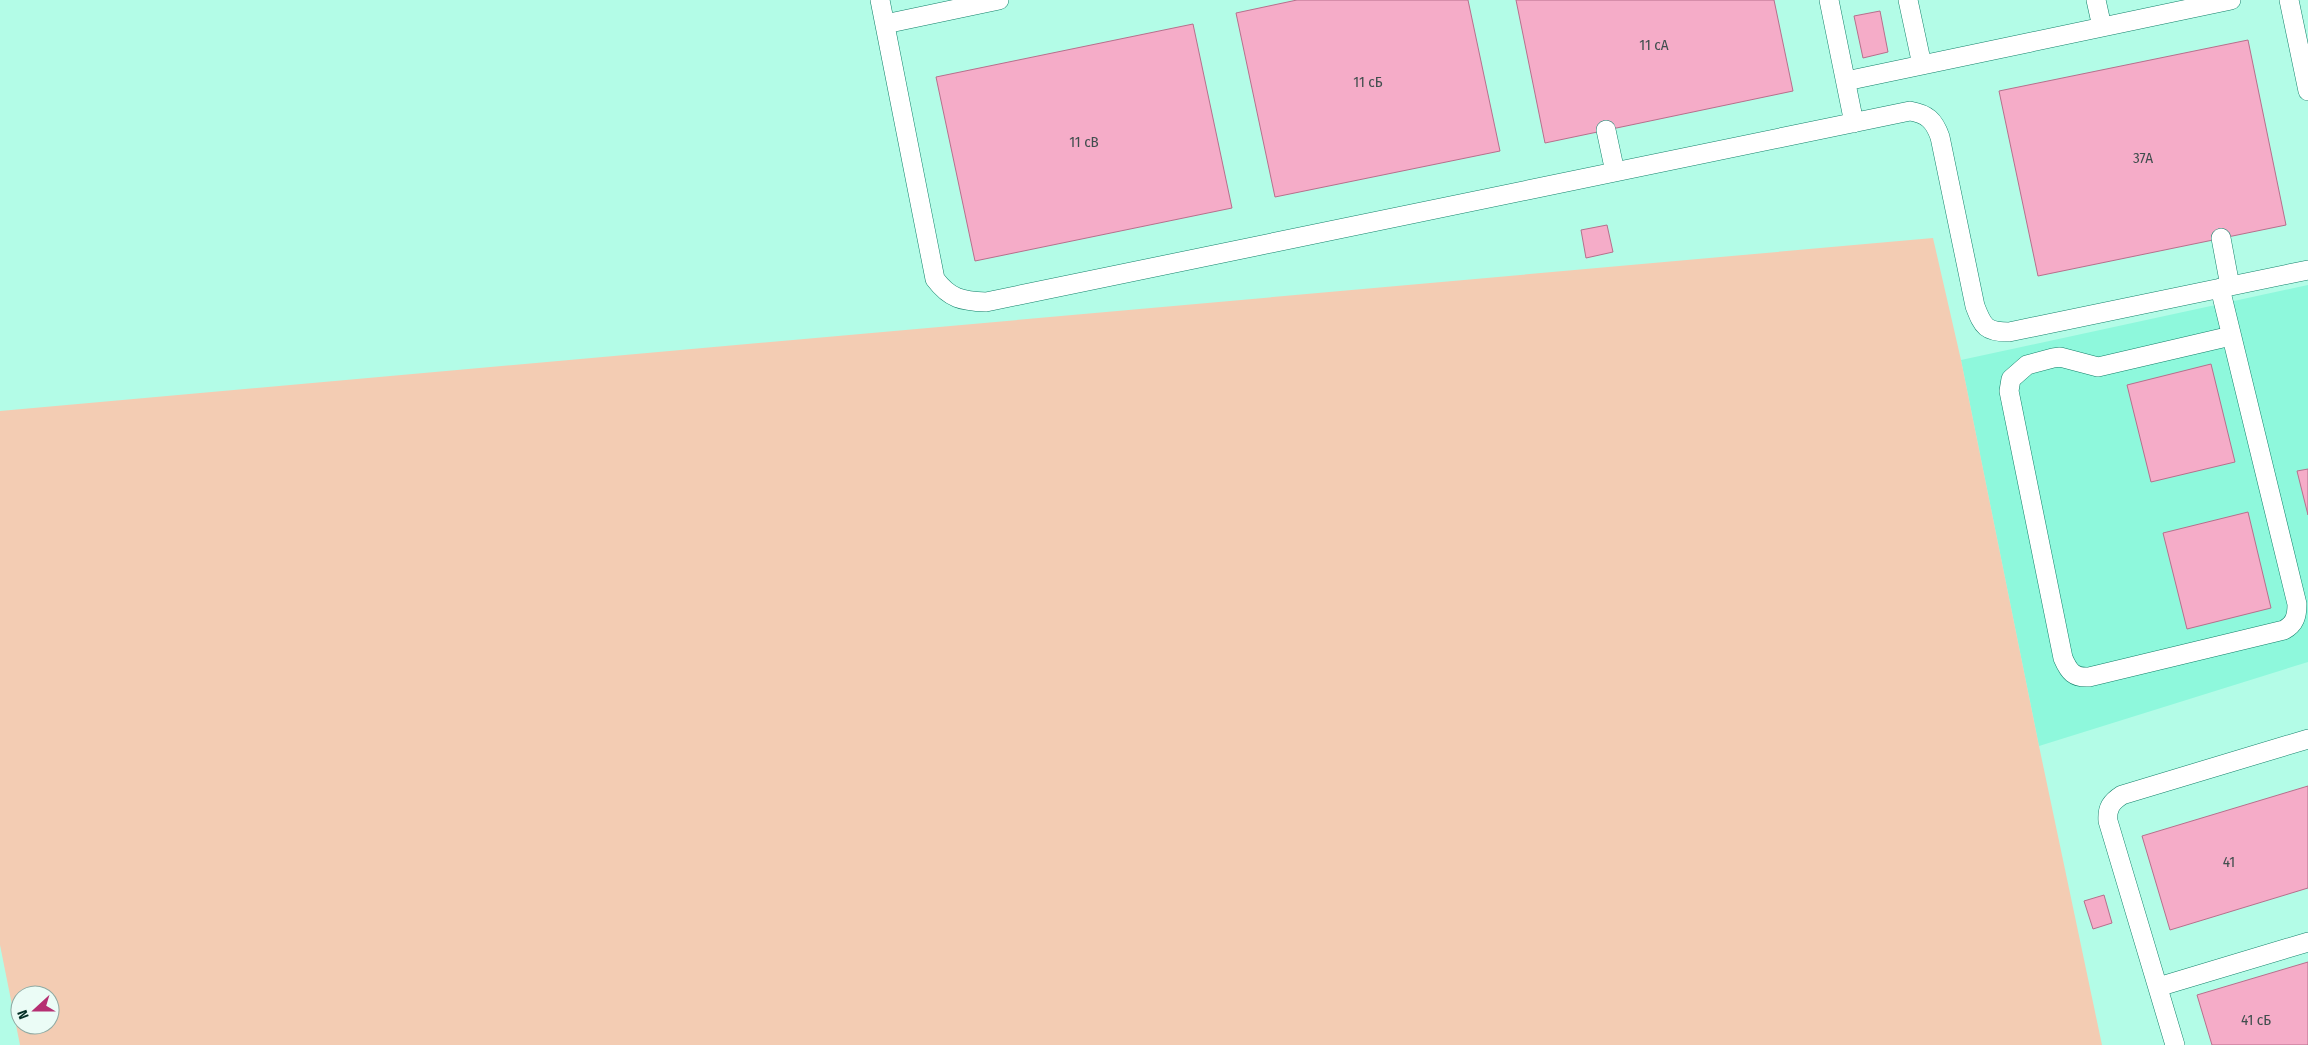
<svg xmlns="http://www.w3.org/2000/svg" width="2308" height="1045" viewBox="0 0 2308 1045" font-family="'Fira Sans Condensed',sans-serif">
	<rect width="100%" height="100%" fill="#b3fce7"/>
	<path fill="#8ef8dc" d="M2308,285V662L2039,746L1961,360Z"/>
	<path fill="#f3ccb3" fill-rule="evenodd" d="M1933,238L1961,360L2039,746L2102,1045H20L0,945V411ZM20,995H50V1025H20Z"/>
	<path fill="#f5acc8" stroke="#b76f8c" d="M1297,0H1468L1500,151L1275,197L1236,13Z
		M1516,0H1774L1793,91L1545,143Z
		M1880,11L1888,52L1863,58L1854,16Z
		M1193,24L1232,208L975,261L936,77Z
		M2248,40L2286,225L2038,276L1999,91Z
		M1607,225L1613,252L1586,258L1581,230Z
		M2211,364L2235,462L2151,482L2127,385Z
		M2308,469V515L2297,471Z
		M2248,512L2271,608L2187,629L2163,533Z
		M2308,786V888L2170,930L2142,836Z
		M2104,895L2112,923L2093,929L2084,901Z
		M2308,962V1045H2212L2197,995Z"/>
	<g fill="none" stroke-linecap="round" stroke-linejoin="round">
		<defs>
			<path id="lane" d="M880,0L935,279C950,299 962,301 986,302L1910,111C1927,114 1934,120 1940,137L1975,306C1983,327 1986,332 2009,332L2308,270
				M1829,0L1854,123
				M1908,0L1922,65
				M2096,0L2102,27
				M2289,0L2308,91
				M885,24L999,0
				M1846,81L2231,0
				M1606,130L1615,172
				M2221,238L2230,286
				M2220,288L2297,604C2297,616 2295,624 2284,630L2089,677C2074,678 2069,672 2063,658L2009,391L2011,379L2027,365L2053,358L2060,357L2098,367L2231,336
				M2158,987L2308,942
				M2175,1045L2108,821C2107,808 2111,802 2122,795L2308,739"/>
		</defs>
		<use href="#lane" stroke="#12806a" stroke-width="20"/>
		<use href="#lane" stroke="#fff" stroke-width="19"/>
	</g>
	<g text-anchor="middle" stroke-width="4" stroke-linejoin="round" paint-order="stroke">
		<g font-size="15" fill="#404e4e">
			<text x="1654" y="50">11 сА</text>
			<text x="1368" y="87">11 сБ</text>
			<text x="1084" y="147">11 сВ</text>
			<text x="2143" y="163">37А</text>
			<text x="2229" y="867">41</text>
			<text x="2256" y="1025">41 сБ</text>
		</g>
	</g>
	<g transform="translate(35 1010) rotate(249)"><circle r="24" fill="#ebfcf6" stroke="#8faaa3"/>
	<path d="M0-4L9 19L0 12L-9 19Z" fill="#b52f72"/>
	<text y="-8" font-size="14" font-weight="bold" text-anchor="middle" fill="#042f26">N</text>
	</g>
</svg>
